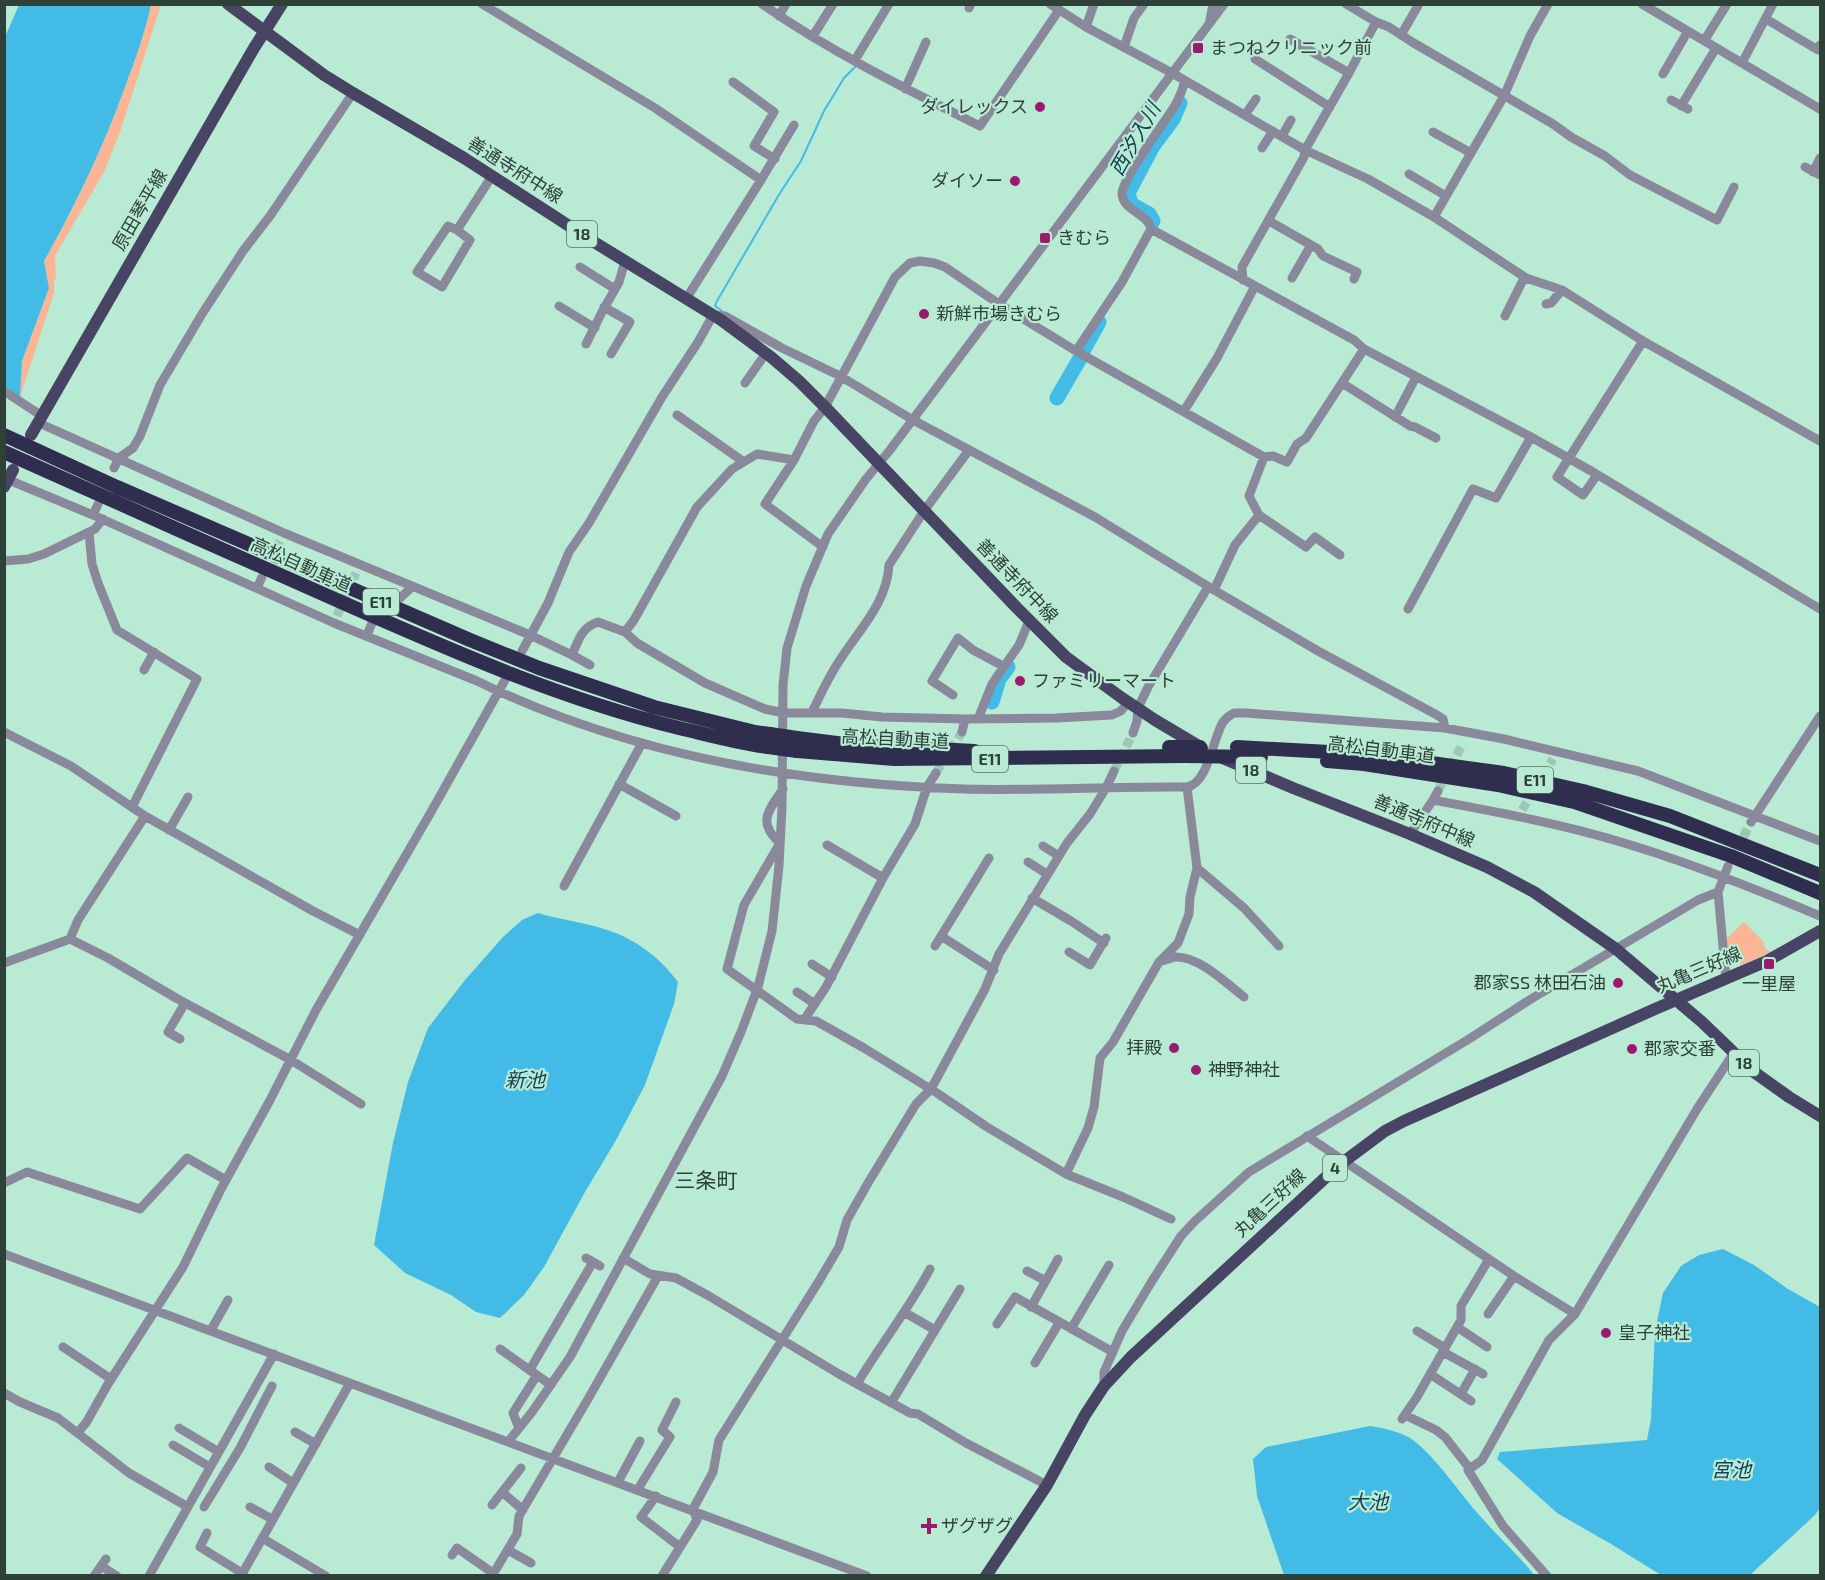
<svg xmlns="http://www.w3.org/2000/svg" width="1825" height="1580" viewBox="0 0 1825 1580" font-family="'Exo 2','Noto Sans JP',sans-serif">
	<rect width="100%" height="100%" fill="#b8ead4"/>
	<path fill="#fab594" d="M151,5H161L120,132L104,172L55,256L56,277L54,281V293L20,397L22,361L49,288L44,261C76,204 104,146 126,84C136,58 145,32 151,5Z
		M1744,922L1762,940L1766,950H1768L1770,952L1742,965L1728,955L1727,938Z"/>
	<path fill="#43bbe7" d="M19,5H151C145,32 136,58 126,84C104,146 76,204 44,261L49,288L22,361L20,397L5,386L4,39Z
		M538,913C561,920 584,922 607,930C636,939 660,958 678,982L674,1004L645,1085L615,1142L585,1192L544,1267L524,1295L500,1318L476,1312L451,1295L405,1273L374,1245L393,1143L408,1082L428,1028L465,980L503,937L522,920Z
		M1723,1249L1754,1265L1788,1289L1820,1307V1508L1815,1515L1750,1575H1661L1611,1544L1557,1513L1497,1459L1500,1452L1647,1440L1651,1419L1655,1331L1663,1293L1681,1266L1699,1255Z
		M1370,1426C1383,1428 1398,1431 1410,1438C1434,1454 1460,1494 1481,1517C1498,1537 1518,1554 1534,1575H1284L1257,1496L1253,1459L1266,1447Z"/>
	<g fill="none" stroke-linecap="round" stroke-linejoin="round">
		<path stroke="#43bbe7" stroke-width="2" d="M722,311L715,306L717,301L780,193L801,161L824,111L844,78L856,66"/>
		<path stroke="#43bbe7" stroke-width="15" d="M1153,221L1149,214L1131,204L1128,193L1153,146L1173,119L1180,103
			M1083,351L1099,322
			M1057,398L1079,360
			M992,702L999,679L1008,667"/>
		<path stroke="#9cc8b5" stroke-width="9" stroke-dasharray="9 4.5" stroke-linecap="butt" d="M263,573L280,541
			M337,616L356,573
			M1114,771L1133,733
			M936,773L962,732
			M1438,791L1463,743
			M1522,810L1553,759
			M1731,861L1751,822"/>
		<path stroke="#89899b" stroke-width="9" d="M482,4L655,108L761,180L686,299
			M762,4C831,52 906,89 980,126L1059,10
			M1050,4L1086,27L1172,73L1305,150L1368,179L1434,217L1526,278L1562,290L1643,341L1820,441
			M1346,4L1376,22L1389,27L1412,42L1553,124L1571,137L1605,156L1630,175L1717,220L1734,187
			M1642,4L1820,109
			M969,8L971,4
			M779,16L786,4
			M1766,19L1818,50L1820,45
			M1210,20L1213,4
			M1086,27L1094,4
			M1401,35L1419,4
			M813,36L833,4
			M1290,39L1349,73
			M1704,41L1727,4
			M1124,47L1134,18L1144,4
			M1255,59L1330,107
			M855,60L889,4
			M1742,63L1773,4
			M1663,74L1688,31
			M1185,81C1183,88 1180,96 1177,102C1167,120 1122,178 1122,194C1123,211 1148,213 1151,229L1354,340L1364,349L1531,437L1593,472L1820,609
			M733,82L774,112L754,146L775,159
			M905,89L926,42
			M1671,100L1688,109
			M1681,106L1716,48
			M1245,115L1256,99
			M1433,132L1471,153
			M1282,136L1291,120
			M1262,148L1273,131
			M1805,167L1820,175
			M1813,172L1820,158
			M1409,174L1446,196
			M761,180L794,125
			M1434,217L1504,96L1530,36L1548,4
			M1269,221L1318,249L1323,256L1357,272L1354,279
			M457,230L470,240L442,287L417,272L448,226L457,230L492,176
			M580,267L615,289
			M1292,278L1311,245
			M1243,280L1242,267L1304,157L1305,150L1349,73L1376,22
			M1546,304L1551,303L1562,290
			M559,306L595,328
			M604,307L630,322L611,354
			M1505,316L1522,282L1526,278
			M586,344L602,312L619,282L625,261
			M1076,351L1122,282L1151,229
			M745,383L766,353
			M1342,383L1410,426L1415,427L1436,438
			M4,391L42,416
			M1184,411L1217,358L1255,286
			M677,415L744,462
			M1395,417L1416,377
			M39,423L284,533L530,635L572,655C579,639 581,628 598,622L625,632
			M794,460L765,504L823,547
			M114,468L119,458L133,448L140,436L160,385L202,314L243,251L270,216L353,93
			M1597,475L1583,495L1557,477L1643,341
			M4,478L93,515L334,623L477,681C628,755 798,784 965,789C1039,791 1113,786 1187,787C1208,784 1213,738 1223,722C1226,718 1230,715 1234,713H1246L1445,728L1504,739L1638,771L1820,841
			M93,515L98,504
			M1259,515L1306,547L1315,537L1340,555
			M89,533L92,564L98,583L117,630L197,679L132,807
			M4,561L28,559L44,554L95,529L103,519
			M257,588L262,577
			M1214,590L1235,545L1259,515L1249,496L1264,457
			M399,599L412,587
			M1408,609L1473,489L1496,498L1531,437
			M367,635L372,623
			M522,651L548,603L569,552L589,523L662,397L698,342L713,315L725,316L782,348L840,376L913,420L1095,517L1214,590L1318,651L1437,715L1443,719L1445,728
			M572,655L590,665
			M144,670L154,652
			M953,695L932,681L958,638L973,650L1003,666
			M1128,702L1121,711L1112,715L1056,718L965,719L882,717L842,713H784L765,709L705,683L637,643L625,632L634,620L697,507L732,469L757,454L794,460L814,421L825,407L895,277L910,263L920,261L934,263L945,267L999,304L1076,351L1264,457L1273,456L1287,462L1297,444L1306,438L1364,349
			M812,712C820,696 828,678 838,663C857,632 887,604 889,565L924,511L969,450
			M978,719L992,684L1019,645L1029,621
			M4,732L71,766L145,816L313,911L360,935
			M962,732L965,719
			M1133,733L1137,721L1138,708L1148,687L1208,587
			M619,784L676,816
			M783,789C768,811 757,823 780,843L744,905L727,969L797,1019L816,1021L864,1048L937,1093L987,1127L1066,1174L1123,1197L1171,1219
			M1433,800C1497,812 1562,824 1624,843C1691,863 1756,889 1820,916
			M1751,822L1820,716
			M169,830L188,797
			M1410,834L1433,800L1438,791
			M827,845L883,878
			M1043,846L1059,856
			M1028,862L1047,874
			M1197,868L1244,908L1279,946
			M564,886L642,743
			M1032,898L1071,921L1104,943
			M941,936L994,970
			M70,939L108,958L176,998L291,1060L361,1104
			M935,946L989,858
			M1069,952L1090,965L1106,938
			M1162,961C1166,960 1171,958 1175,957C1199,956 1226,983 1244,997
			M4,963L70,939L78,920L145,816
			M812,964L832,977
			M1726,978L1718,892L1728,866
			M797,992L815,1004
			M804,1020L826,987L883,878L915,824L927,787L936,773
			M180,1039L168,1032L185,1003
			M1307,1136L1514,1276L1575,1314
			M1066,1174L1088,1128L1094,1107L1100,1058L1113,1042L1159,962L1178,943L1189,914L1190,897L1197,868L1187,787
			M4,1183L27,1172L140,1209L187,1158L226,1180
			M4,1254L867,1576
			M586,1258L600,1266
			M623,1258L650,1274L676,1278L709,1296L839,1374L910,1413L918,1414L966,1443L1047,1485
			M1027,1271L1046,1281
			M1031,1307L1058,1259
			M904,1312L935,1330
			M1488,1314L1514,1276
			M997,1324L1015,1297L1113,1352
			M1457,1327L1487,1347
			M1071,1329L1109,1265
			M211,1330L228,1300
			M1417,1331L1445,1348
			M63,1347L111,1379
			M500,1349L531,1371
			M1443,1352L1483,1374
			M1035,1363L1059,1323
			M1430,1374L1471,1401
			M857,1384C880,1345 909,1309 930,1269
			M551,1385L531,1371L532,1366L593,1262
			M1104,1386V1372L1122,1331L1152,1281L1181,1236L1195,1221L1249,1172L1469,1039L1531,999L1698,900L1718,892
			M4,1393L20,1402L58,1418L129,1473L188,1507
			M1461,1394L1475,1369
			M891,1403L960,1289
			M1405,1415L1436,1430L1445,1437L1470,1469
			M1402,1419L1417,1397L1461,1320V1306L1489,1259
			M179,1428L219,1452
			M519,1428L513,1413L537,1375
			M78,1432L86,1423L108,1384L183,1267L221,1189L269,1102L316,1010L431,812L505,680
			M295,1432L316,1444
			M508,1442L532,1412L570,1357L722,1076L741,1032L758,987L772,931L779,866L782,807L783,685L787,648L806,586L828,534L866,479L890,450L1224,4
			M173,1445L210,1467
			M269,1467L293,1483
			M618,1482L640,1441
			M638,1489L670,1437L662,1430L676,1402
			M502,1492L523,1510
			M656,1496L641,1517L680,1547
			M492,1505L521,1468
			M204,1507L240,1448L272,1386
			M250,1507L272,1519
			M207,1533L200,1547L242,1573
			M262,1538L326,1576
			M508,1550L531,1563
			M452,1555L457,1548L493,1573
			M101,1566L117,1576
			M94,1576L106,1559
			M149,1576L274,1354
			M241,1576L350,1383
			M492,1576L517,1534L519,1516L588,1399L658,1276
			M662,1576L697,1520L693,1509L713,1472L719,1440L819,1281L839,1247L847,1220L868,1183L916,1104L931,1089L985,989L999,954L1067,843L1090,814L1106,788L1114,771
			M1547,1576L1503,1526L1468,1470L1482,1460L1549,1340L1575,1314L1697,1109L1733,1054"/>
		<path stroke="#474563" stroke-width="12" d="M228,4L324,75L353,93L464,158L594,242L721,320L771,357L799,381L825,407L1017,608L1066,657L1122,698L1155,720L1202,748
			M31,435L254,48L282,4
			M4,487L13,470
			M1220,757L1293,788L1410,834L1487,867L1534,892L1616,949L1702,1022L1754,1072L1789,1097L1820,1116
			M986,1576L1047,1485L1085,1415L1104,1386L1131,1357L1338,1166L1385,1131L1404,1121L1655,1009L1767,961L1820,931"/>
		<path stroke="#302e4f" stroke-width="14" d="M4,435L117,487L470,640L539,668L654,707L755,732L770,734
			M4,452C119,504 233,554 348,605C457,653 564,700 679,728C709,735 738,743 768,747
			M797,738L853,745L975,751
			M1237,747L1366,754L1504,773L1583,791L1670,816L1820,875
			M797,751L894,759L1184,756
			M1327,761L1364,764L1498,785L1574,802L1731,856L1820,893"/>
		<path stroke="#302e4f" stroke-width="14" d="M770,734L797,738
			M768,747L797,751
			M1169,747H1200
			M1184,756L1261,757"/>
	</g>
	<g fill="#9b1a6e" stroke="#b8ead4" stroke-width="2">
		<rect x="1192" y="42" width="12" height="12" rx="3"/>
		<circle cx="1040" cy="107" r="6"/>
		<circle cx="1015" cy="181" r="6"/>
		<rect x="1039" y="232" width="12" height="12" rx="3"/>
		<circle cx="924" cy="314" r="6"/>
		<circle cx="1020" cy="681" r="6"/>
		<rect x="1763" y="958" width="12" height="12" rx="3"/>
		<circle cx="1618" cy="983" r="6"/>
		<circle cx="1174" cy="1048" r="6"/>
		<circle cx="1632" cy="1049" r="6"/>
		<circle cx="1196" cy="1070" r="6"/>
		<circle cx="1606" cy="1333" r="6"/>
		<path d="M926 1517h6v6h6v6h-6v6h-6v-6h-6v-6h6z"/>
	</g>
	<g text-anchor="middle" stroke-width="4.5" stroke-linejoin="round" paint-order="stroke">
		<g fill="#b8ead4" stroke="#577468" stroke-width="1.5">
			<rect x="567" y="221" width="30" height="26" rx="4.5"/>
			<rect x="363" y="589" width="36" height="26" rx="4.5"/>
			<rect x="972" y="746" width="36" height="26" rx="4.5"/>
			<rect x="1236" y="757" width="30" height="26" rx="4.5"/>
			<rect x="1517" y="767" width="36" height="26" rx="4.5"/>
			<rect x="1729" y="1050" width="30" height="26" rx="4.5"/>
			<rect x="1323" y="1155" width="24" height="26" rx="4.5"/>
		</g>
		<g font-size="16" font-weight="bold" fill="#2d4139">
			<text x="582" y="240">18</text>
			<text x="381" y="608">E11</text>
			<text x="990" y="765">E11</text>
			<text x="1251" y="776">18</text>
			<text x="1535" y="786">E11</text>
			<text x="1744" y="1069">18</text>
			<text x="1335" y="1174">4</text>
		</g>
		<g font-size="18" fill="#2d4139" stroke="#b8ead4" text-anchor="start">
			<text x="1210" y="54">まつねクリニック前</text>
			<text x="1028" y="113" text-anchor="end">ダイレックス</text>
			<text x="1003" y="187" text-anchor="end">ダイソー</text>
			<text x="1057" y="244">きむら</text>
			<text x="936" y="320">新鮮市場きむら</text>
			<text x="1032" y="687">ファミリーマート</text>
			<text x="1606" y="989" text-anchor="end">郡家SS 林田石油</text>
			<text x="1769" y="990" text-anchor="middle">一里屋</text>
			<text x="1162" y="1054" text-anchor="end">拝殿</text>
			<text x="1644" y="1055">郡家交番</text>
			<text x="1208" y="1076">神野神社</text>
			<text x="1618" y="1339">皇子神社</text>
			<text x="941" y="1532">ザグザグ</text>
		</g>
		<g font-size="18" fill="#2d4139" stroke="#b8ead4">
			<text transform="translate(515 170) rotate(32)" y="6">善通寺府中線</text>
			<text transform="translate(140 210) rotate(-60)" y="6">原田琴平線</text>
			<text transform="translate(301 565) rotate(24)" y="6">高松自動車道</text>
			<text transform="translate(1017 581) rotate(46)" y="6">善通寺府中線</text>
			<text transform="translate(895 739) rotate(3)" y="6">高松自動車道</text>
			<text transform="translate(1381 750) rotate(7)" y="6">高松自動車道</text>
			<text transform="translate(1424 821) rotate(23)" y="6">善通寺府中線</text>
			<text transform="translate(1699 970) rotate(-23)" y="6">丸亀三好線</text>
			<text transform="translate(1270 1203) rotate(-43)" y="6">丸亀三好線</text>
		</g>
		<g font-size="20" font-style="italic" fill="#104356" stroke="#b8ead4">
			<text transform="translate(1135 139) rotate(-60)" y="7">西汐入川</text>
			<text x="525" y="1087">新池</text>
			<text x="1731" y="1477">宮池</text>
			<text x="1368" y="1509">大池</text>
		</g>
		<g font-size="21" fill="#2d4139" stroke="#b8ead4">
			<text x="706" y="1188">三条町</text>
		</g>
	</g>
	<rect width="1825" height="1580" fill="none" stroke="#2d4139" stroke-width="12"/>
</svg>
